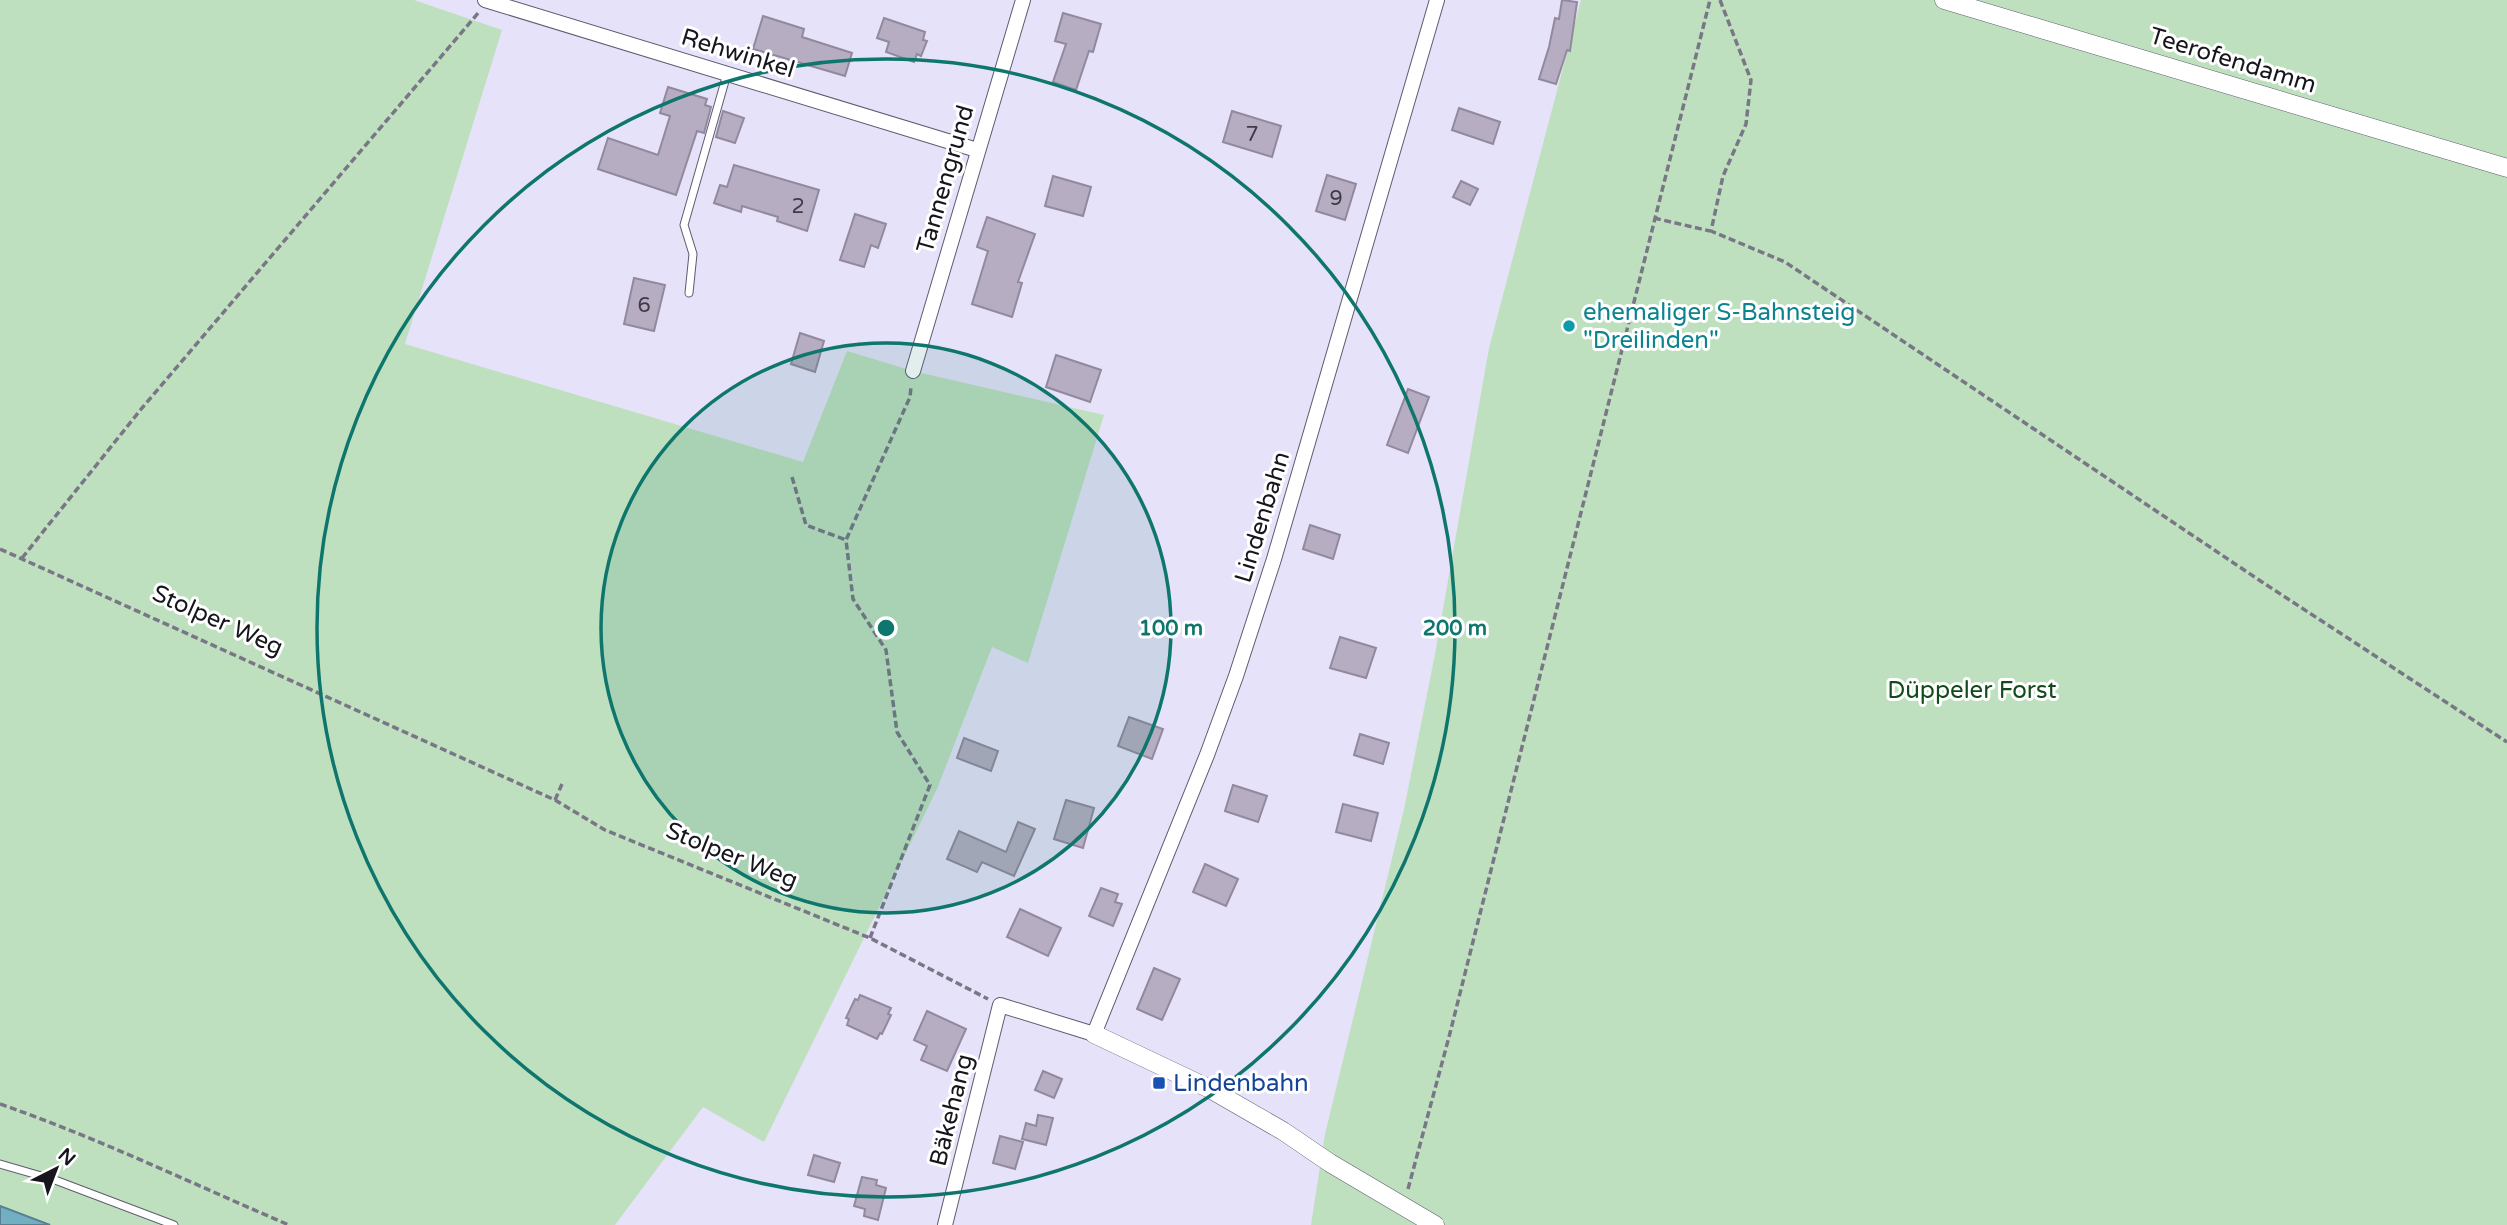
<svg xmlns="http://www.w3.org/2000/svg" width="2507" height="1225" font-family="'Varela Round',sans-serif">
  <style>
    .green { fill: #bfe0bf }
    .water { fill: #73afc2; stroke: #578190; stroke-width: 2 }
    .building { fill: #b6adc2; stroke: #92899d; stroke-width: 2 }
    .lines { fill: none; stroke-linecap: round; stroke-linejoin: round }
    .service-casing { stroke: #5e5b6f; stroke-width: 9 }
    .minor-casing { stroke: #5e5b6f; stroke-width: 16 }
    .tertiary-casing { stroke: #5e5b6f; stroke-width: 19 }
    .path { stroke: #797786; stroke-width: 3.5; stroke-dasharray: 7 3.5; stroke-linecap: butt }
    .service { stroke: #fff; stroke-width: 7 }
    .minor { stroke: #fff; stroke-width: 14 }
    .tertiary { stroke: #fff; stroke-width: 18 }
    .ring { fill: none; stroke: #0f766e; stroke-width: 3.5 }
    .culture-dot { fill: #0f9aa8; stroke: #fff; stroke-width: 2.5 }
    .transit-dot { fill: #1a4fb4; stroke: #fff; stroke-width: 2.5 }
    .labels { text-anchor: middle; stroke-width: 6; stroke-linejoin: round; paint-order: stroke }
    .number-label { font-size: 21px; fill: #3e3b46 }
    .street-label { font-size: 24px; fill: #16151c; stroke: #fff }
    .culture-label { font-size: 24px; fill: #0d838f; stroke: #fff; text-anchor: start }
    .park-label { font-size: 24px; fill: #124a19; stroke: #fff }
    .transit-label { font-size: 24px; fill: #164399; stroke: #fff; text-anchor: start }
    .centre { fill: #0f766e; stroke: #fff; stroke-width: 3.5 }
    .ring-label { font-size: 21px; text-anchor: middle; font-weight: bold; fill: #0f766e; stroke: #fff; stroke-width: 6; stroke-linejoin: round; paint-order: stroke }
  </style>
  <rect width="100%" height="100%" fill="#e6e2fa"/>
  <g class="green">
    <path d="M0,0H414L502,30L405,344L803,462L847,351L913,371L1104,415L1028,663L992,647L937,789L764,1142L703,1107L615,1225H50L0,1206Z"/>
    <path d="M1581,0H2507V1225H1311L1325,1134L1404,809L1435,654L1489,348Z"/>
  </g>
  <path class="water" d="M0,1206L50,1225H0Z"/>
  <g class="building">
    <path d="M1562,0L1577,2L1570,51L1567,50L1556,84L1539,79L1549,47L1555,18L1559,19Z"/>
    <path d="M1063,13L1101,24L1093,52L1089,51L1076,90L1053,82L1066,44L1055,41Z"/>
    <path d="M763,16L804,29L802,37L852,53L845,76L753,49Z"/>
    <path d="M884,18L925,32L923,40L927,41L921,56L917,54L914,62L886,52L889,42L877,38Z"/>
    <path d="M668,87L707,99L705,105L711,107L704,133L697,131L676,195L598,169L608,138L658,155L670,116L660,113Z"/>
    <path d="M1459,108L1500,122L1493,144L1452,130Z"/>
    <path d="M723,111L744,118L735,143L716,137Z"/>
    <path d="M1232,111L1281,126L1272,157L1223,142Z"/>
    <path d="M734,165L819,190L807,231L777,221L778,217L742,206L741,212L714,203L720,185L727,187Z"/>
    <path d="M1327,175L1356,184L1345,220L1316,211Z"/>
    <path d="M1053,176L1091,187L1083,216L1045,206Z"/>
    <path d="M1461,181L1478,189L1470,205L1453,197Z"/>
    <path d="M855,214L886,224L878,248L871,245L864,267L840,260Z"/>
    <path d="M987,217L1035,234L1018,282L1022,283L1012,317L972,304L988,251L977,247Z"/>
    <path d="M634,278L665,285L654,331L624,324Z"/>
    <path d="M800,333L824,341L815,372L791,364Z"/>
    <path d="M1056,355L1101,370L1090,402L1046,387Z"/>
    <path d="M1408,389L1429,397L1408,453L1387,445Z"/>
    <path d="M1310,525L1340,535L1333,559L1303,549Z"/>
    <path d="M1340,637L1376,648L1366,678L1330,668Z"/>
    <path d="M1129,717L1163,729L1152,759L1118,746Z"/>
    <path d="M1360,734L1389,743L1383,764L1354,755Z"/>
    <path d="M964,738L998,751L991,771L957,758Z"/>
    <path d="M1233,785L1267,796L1258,822L1225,811Z"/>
    <path d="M1066,800L1094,808L1083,848L1054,839Z"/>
    <path d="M1343,804L1378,813L1371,841L1336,832Z"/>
    <path d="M1018,822L1035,829L1014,876L982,862L977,872L947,859L959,831L1006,852Z"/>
    <path d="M1205,864L1238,879L1226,906L1193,892Z"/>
    <path d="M1101,888L1118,894L1115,902L1122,904L1113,926L1089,916Z"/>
    <path d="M1020,909L1061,928L1048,956L1007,937Z"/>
    <path d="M1154,968L1180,979L1162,1020L1137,1009Z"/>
    <path d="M860,995L891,1008L888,1014L891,1015L882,1034L880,1033L877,1039L847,1025L849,1019L846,1018L855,999L858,1000Z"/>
    <path d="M927,1011L966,1029L947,1071L921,1060L927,1046L914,1040Z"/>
    <path d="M1043,1071L1062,1079L1054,1098L1035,1090Z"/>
    <path d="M1038,1115L1053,1118L1046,1145L1022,1139L1026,1123L1036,1126Z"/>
    <path d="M1000,1136L1023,1142L1015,1169L993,1163Z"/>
    <path d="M814,1155L840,1163L834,1182L808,1175Z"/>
    <path d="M862,1177L877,1180L876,1185L886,1188L878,1220L864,1216L865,1209L854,1206Z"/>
  </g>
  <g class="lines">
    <defs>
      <g id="service">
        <path d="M689,293L693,254L684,225L727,74"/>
        <path d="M0,1164L55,1180L174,1225"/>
      </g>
      <g id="minor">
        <path d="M485,0L977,150"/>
        <path d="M913,371L1023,0"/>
        <path d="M945,1225L1000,1005L1094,1034L1207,755L1236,676L1274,559L1437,0"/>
      </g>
      <g id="tertiary">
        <path d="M1944,0L2507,168"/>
        <path d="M1094,1034L1210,1089L1283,1131L1330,1163L1435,1225"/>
      </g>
    </defs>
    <use href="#service" class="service-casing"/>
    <use href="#minor" class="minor-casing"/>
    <use href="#tertiary" class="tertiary-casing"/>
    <g class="path">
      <path d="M1720,0L1751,80L1746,124L1723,176L1711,231L1785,262L2262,582L2507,742"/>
      <path d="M1654,218L1710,231"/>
      <path d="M792,477L806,525L846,540"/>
      <path d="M0,549L555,800L605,830L870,938L988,999"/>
      <path d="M22,558L142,408L479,12"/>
      <path d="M555,800L562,784"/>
      <path d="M870,938L930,785L897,732L886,650L853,599L846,540L910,397L911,387"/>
      <path d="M0,1104C98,1138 193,1184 289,1225"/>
      <path d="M1408,1189L1449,1037L1710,0"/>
    </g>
    <use href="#service" class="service"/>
    <use href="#minor" class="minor"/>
    <use href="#tertiary" class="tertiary"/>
  </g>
  <circle cx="886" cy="628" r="285" fill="#0f766e" fill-opacity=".12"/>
  <g class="ring">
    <circle cx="886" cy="628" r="285"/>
    <circle cx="886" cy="628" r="569"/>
  </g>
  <circle class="culture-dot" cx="1569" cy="326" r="7"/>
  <rect class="transit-dot" x="1152" y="1076" width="14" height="14" rx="3.5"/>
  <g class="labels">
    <g class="number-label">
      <text x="1252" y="141">7</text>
      <text x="1336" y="205">9</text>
      <text x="798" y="213">2</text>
      <text x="644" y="312">6</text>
    </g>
    <g class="street-label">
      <text transform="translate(738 53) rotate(17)" y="8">Rehwinkel</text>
      <text transform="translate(2233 60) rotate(17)" y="8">Teerofendamm</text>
      <text transform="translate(945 179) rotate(-74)" y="8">Tannengrund</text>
      <text transform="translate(1262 517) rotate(-73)" y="8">Lindenbahn</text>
      <text transform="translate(218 620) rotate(24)" y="8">Stolper Weg</text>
      <text transform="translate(732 855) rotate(22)" y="8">Stolper Weg</text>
      <text transform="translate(951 1110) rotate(-76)" y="8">Bäkehang</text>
    </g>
    <g class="culture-label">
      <text x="1583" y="320">ehemaliger S-Bahnsteig<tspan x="1583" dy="28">"Dreilinden"</tspan></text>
    </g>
    <g class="park-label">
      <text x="1972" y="698">Düppeler Forst</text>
    </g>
    <g class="transit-label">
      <text x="1173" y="1091">Lindenbahn</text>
    </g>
  </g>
  <circle cx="886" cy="628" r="10" class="centre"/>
  <g class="ring-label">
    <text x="1171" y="635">100 m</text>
    <text x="1455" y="635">200 m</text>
  </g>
  <g transform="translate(56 1169) rotate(42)" stroke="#ffffff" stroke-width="5" paint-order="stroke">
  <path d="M0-5L12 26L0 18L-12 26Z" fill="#16151c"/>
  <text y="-10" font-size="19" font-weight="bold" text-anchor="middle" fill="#16151c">N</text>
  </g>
</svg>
